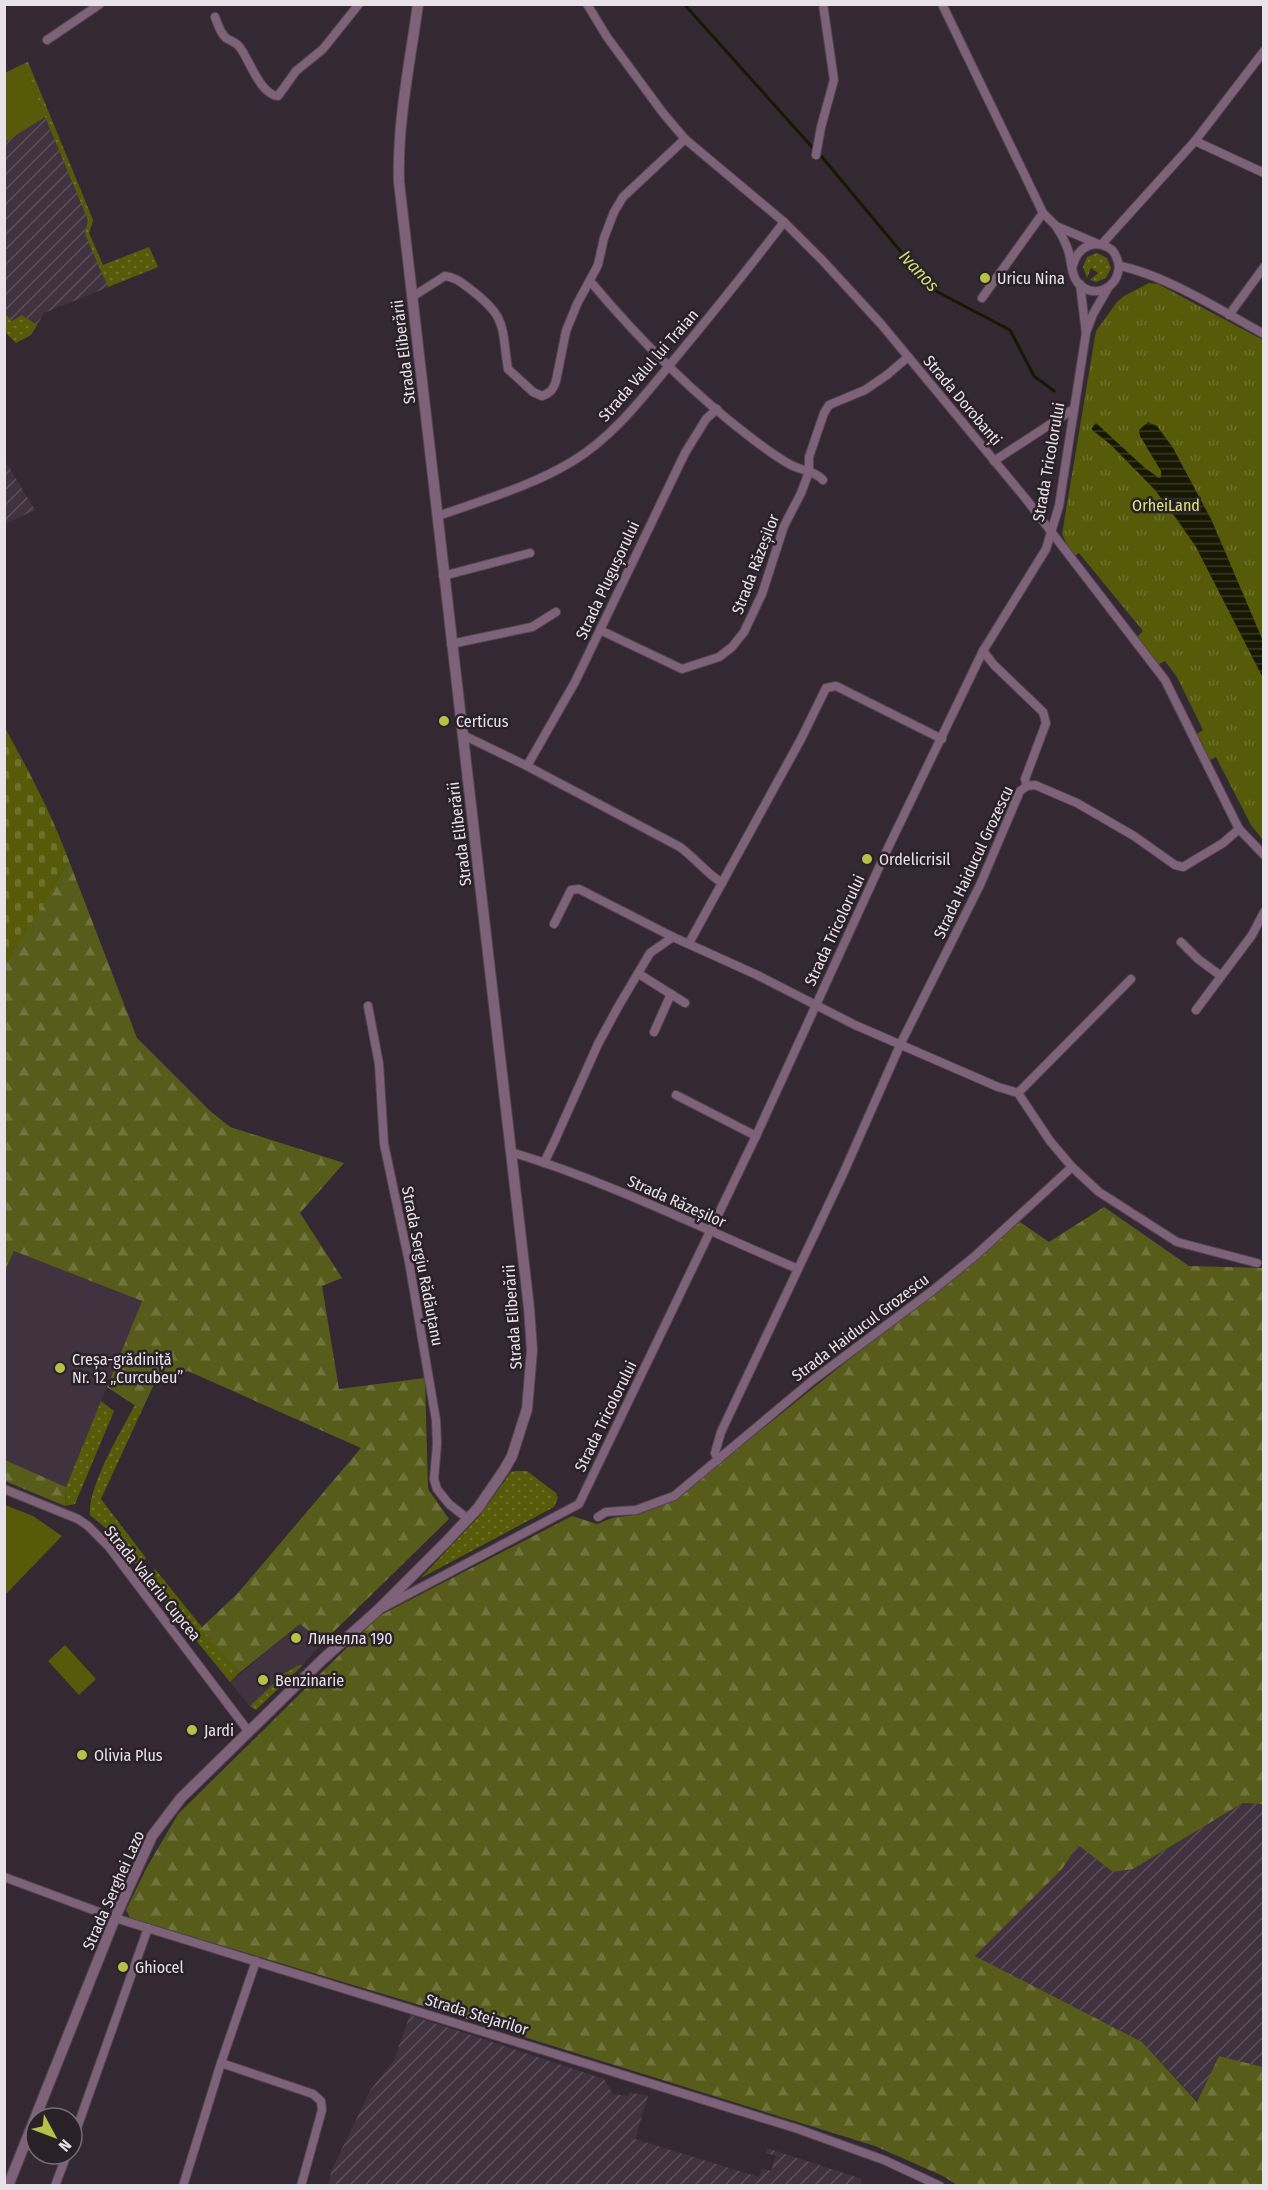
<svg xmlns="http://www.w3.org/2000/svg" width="1268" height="2190" font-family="'Fira Sans Condensed',sans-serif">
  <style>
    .built { fill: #40323e }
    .industrial { fill: url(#industrial-furrows) }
    .grass { fill: url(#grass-dots) }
    .forest { fill: url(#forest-firs) }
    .cemetery { fill: url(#cemetery-stones) }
    .park { fill: url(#park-tufts) }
    .garden { fill: #565a09 }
    .water { fill: url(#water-rules) }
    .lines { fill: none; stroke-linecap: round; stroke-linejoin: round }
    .stream { stroke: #171801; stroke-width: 3 }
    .minor-casing { stroke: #51474f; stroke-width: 10 }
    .tertiary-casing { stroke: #51474f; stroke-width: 12 }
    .minor { stroke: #7e627a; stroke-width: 8 }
    .tertiary { stroke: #7e627a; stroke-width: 10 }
    .poi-dot { fill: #b8c147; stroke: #2a2028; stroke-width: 2 }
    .labels { text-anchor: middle; stroke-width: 5; stroke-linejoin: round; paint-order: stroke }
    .poi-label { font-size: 16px; fill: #e9e2e8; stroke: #2a2028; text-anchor: start }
    .street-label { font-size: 16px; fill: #e9e2e8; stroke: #2a2028 }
    .park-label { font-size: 16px; fill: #dde674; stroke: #2a2028 }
    .water-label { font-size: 18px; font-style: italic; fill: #d3dc6a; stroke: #2a2028 }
  </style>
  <defs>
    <pattern id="industrial-furrows" width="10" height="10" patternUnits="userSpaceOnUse" patternTransform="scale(1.5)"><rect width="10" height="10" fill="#40323e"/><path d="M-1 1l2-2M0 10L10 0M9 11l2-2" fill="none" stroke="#5c4f5a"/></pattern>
    <pattern id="grass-dots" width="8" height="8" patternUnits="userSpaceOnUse" patternTransform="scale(1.5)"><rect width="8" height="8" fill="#565a09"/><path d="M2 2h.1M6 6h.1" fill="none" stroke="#6e712d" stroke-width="1.8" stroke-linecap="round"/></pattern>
    <pattern id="forest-firs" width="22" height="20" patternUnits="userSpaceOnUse" patternTransform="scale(1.5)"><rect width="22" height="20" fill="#585c1b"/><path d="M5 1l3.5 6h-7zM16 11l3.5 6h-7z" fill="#70733c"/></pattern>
    <pattern id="cemetery-stones" width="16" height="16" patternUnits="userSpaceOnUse" patternTransform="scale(1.5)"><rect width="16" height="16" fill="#565a09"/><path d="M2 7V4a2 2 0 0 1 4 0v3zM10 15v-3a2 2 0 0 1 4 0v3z" fill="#6e712d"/></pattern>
    <pattern id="park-tufts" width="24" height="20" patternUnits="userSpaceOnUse" patternTransform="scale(1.5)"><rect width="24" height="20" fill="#565a09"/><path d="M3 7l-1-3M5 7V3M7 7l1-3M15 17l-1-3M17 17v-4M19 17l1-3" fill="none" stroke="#6e712d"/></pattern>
    <pattern id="water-rules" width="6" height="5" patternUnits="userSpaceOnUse" patternTransform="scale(1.5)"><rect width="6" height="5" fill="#171801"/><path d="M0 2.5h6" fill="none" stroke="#393926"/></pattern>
  </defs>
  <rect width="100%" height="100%" fill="#342932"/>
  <g class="built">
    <path d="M14,1251L142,1301L66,1487L5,1460L4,1270Z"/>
    <path d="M300,1624L323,1642L303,1665L256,1710L251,1708L230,1682Z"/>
  </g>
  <g class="industrial">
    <path d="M28,62L93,220L89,233L103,265L149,247L158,267L44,313L31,335L5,319L6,311L4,307L5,73Z"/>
    <path d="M4,459L35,510L5,524H4Z"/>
    <path d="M1244,1803L1263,1804V2067L1219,2056L1198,2102L1142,2042L975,1956L1062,1869L1078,1844L1113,1872L1133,1869Z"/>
    <path d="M410,2015L604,2079L613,2094L628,2096L629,2092L648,2096L635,2139L759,2177L762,2168L771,2171L776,2156L766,2153L767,2148L862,2179L860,2185H328L332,2169L371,2089L393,2062Z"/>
  </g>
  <g class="grass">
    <path d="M28,62L93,220L89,233L103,265L149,247L158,267L108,287L85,234L88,220L23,64Z"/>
    <path d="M1097,253L1107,258L1111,268L1106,278L1096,282L1090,280L1098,273L1091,268L1087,278L1083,267L1087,257Z"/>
    <path d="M5,314L12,321L22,315L37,325L31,335L16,343L5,332Z"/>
    <path d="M101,1401L114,1411L75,1504L65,1506L66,1487Z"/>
    <path d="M135,1405L142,1410L101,1499L146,1558L141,1564L135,1563L114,1535L90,1515C87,1488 121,1431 135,1405Z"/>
    <path d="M515,1471H527L556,1493L558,1498L554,1507L421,1578L480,1515L511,1472Z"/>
    <path d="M155,1569L239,1673L230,1682L146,1579Z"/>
    <path d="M299,1665H303L256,1710L250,1706L285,1673Z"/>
  </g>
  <g class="forest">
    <path d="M69,861L137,1038L209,1110L230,1127L344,1163L300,1213L342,1278L322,1286L339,1389L425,1378L428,1489L449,1519L323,1642L300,1624L239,1673L201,1628L238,1593L361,1448L188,1371L156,1380L142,1410L107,1387L142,1301L14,1251L5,1270L4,966Z"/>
    <path d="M1104,1207L1189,1266L1263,1268V1804L1243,1803L1133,1869L1113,1872L1078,1845L1062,1869L975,1956L1142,2042L1197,2102L1219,2056L1263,2067V2185H957L943,2176L875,2146L463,2018L130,1918L126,1910L147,1867L178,1814L379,1616L572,1516L597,1524L612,1518L640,1514L675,1499L1020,1222L1049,1242Z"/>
    <path d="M5,1460L66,1487L65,1506L5,1481Z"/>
  </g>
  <path class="cemetery" d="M5,728C29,771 52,815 69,861L5,966Z"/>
  <path class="park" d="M1149,283L1158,284L1263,340V840L1251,825L1216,757L1210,760L1197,734L1203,730L1177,677L1165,661L1159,664L1137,637L1143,631L1079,553L1073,557L1062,534L1096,331L1117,302L1124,296Z"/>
  <g class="garden">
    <path d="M23,64L45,117L5,142V73Z"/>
    <path d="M5,1505L33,1516L62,1536L5,1595Z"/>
    <path d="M65,1645L96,1679L79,1695L48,1661Z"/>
  </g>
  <path class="water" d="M1148,422L1157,426L1173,448L1212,521L1263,641V678L1196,547L1178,521L1155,490L1111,445L1091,429L1096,423L1145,468L1159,478L1161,477V471L1140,436L1139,430Z"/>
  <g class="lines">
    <g class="stream">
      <path d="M684,4L812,147"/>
      <path d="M822,157L932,289L1010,330L1034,376L1054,391"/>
    </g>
    <defs>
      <g id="minor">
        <path d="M587,4L607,37L663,113L685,139L784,222L823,261L881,324L1026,499L1165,680L1239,829L1264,855"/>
        <path d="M942,4L1043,213L1056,226L1098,244"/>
        <path d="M215,17C218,24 220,33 226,38C232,42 237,42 241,49C250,62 261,95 278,96L296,71L323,49L359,4"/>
        <path d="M47,40L100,4"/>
        <path d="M1195,141L1264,173"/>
        <path d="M816,155L821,127L834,80L823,4"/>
        <path d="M1056,226C1060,232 1064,239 1067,247C1072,258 1070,274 1078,283C1099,306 1133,276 1112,250C1096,238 1078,246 1073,265"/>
        <path d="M1102,244L1195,141L1264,51"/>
        <path d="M1120,266C1165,275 1222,311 1264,334"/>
        <path d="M590,281C637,337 691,392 750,437C763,447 776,457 791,465C803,471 815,471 823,480"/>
        <path d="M412,297L445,276C455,277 462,283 470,289C508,318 501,326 508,369L533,392L542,396C550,393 553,390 556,381L566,331L577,304L598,265L604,238L614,212L623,197L685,139"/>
        <path d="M982,298L1043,213"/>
        <path d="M1229,315L1264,267"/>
        <path d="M1087,330L1093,314L1108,288"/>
        <path d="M994,461L1072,410"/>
        <path d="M438,516C483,500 532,486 573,461C614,436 643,397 673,361C711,315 748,269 784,222"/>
        <path d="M443,576L530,553"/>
        <path d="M600,630L682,669L719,657L732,647L744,632L762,594L784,526L801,493L809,472V457L824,413L829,405L865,390L887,375L908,357"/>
        <path d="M451,644L532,627L556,612"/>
        <path d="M983,651L994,665L1043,712L1046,723L1025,779L1027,786"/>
        <path d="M463,735L527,766L680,847C695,858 706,873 722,883"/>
        <path d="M527,766L575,682L685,453L706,419L717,409"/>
        <path d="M554,924L571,890L579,889L673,937L757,975L855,1025L998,1087L1018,1093L1050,1141L1072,1167L1099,1192L1177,1242L1257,1263"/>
        <path d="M1181,942L1198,959L1221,976"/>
        <path d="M689,943L801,739L826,688L836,686L942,739"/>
        <path d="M639,974L685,1003"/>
        <path d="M368,1006L379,1064L384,1144L409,1262L436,1420L437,1444L434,1479L437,1489L449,1504L468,1519"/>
        <path d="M1196,1010L1252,935L1264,912"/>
        <path d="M654,1032L671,994"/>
        <path d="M1018,1093L1131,979"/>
        <path d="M676,1095L756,1136"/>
        <path d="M511,1152C610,1182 703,1229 798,1269"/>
        <path d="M544,1163L555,1140L598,1044L618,1007L650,953L673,937"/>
        <path d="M718,1460L715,1453L721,1432L843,1174L901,1043L980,885L1020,791L1027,786L1035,785L1077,803L1134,836L1175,865L1183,867L1223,843L1239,829"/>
        <path d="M4,1489L78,1519L88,1526L109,1547L249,1732"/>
        <path d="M598,1517L606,1512L636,1510L674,1496L813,1380L932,1291L975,1256L1072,1167"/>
        <path d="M384,1607L579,1504L756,1136L887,850L983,651L1046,549L1059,506L1086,333L1080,284"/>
        <path d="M4,1877L115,1918L798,2129L884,2160L940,2186"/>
        <path d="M221,2063L313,2094L321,2101L322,2110L301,2186"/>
        <path d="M72,2142L148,1928"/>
        <path d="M55,2186L67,2154"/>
        <path d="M183,2186L221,2063L256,1961"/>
      </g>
      <path id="tertiary" d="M8,2186L115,1918L152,1836L181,1798L322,1660L378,1610L446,1542L478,1508L504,1470L512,1456L527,1409L532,1350L529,1308L399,182C397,123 410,63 418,4"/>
    </defs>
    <use href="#minor" class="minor-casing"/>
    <use href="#tertiary" class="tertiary-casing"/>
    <use href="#minor" class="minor"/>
    <use href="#tertiary" class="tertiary"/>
  </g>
  <g class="poi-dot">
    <circle cx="985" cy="278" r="6"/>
    <circle cx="444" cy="721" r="6"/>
    <circle cx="867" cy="859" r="6"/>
    <circle cx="60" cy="1368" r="6"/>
    <circle cx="296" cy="1638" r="6"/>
    <circle cx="263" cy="1680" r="6"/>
    <circle cx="192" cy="1730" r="6"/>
    <circle cx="82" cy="1755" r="6"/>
    <circle cx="123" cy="1967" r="6"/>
  </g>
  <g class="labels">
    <g class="poi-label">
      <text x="997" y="284">Uricu Nina</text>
      <text x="456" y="727">Certicus</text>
      <text x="879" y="865">Ordelicrisil</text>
      <text x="72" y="1365">Creșa-grădiniță<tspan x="72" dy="18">Nr. 12 „Curcubeu”</tspan></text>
      <text x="308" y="1644">Линелла 190</text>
      <text x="275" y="1686">Benzinarie</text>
      <text x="204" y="1736">Jardi</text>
      <text x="94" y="1761">Olivia Plus</text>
      <text x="135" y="1973">Ghiocel</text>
    </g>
    <g class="street-label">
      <text transform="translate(403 352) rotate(-97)" y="6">Strada Eliberării</text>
      <text transform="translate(648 365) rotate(-49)" y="6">Strada Valul lui Traian</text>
      <text transform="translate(963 400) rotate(50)" y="6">Strada Dorobanți</text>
      <text transform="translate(1048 462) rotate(-80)" y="6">Strada Tricolorului</text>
      <text transform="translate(755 564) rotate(-69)" y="6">Strada Răzeșilor</text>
      <text transform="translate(607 580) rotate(-65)" y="6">Strada Plugușorului</text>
      <text transform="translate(459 834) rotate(-97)" y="6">Strada Eliberării</text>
      <text transform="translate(973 862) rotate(-65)" y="6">Strada Haiducul Grozescu</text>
      <text transform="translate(834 930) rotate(-65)" y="6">Strada Tricolorului</text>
      <text transform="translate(677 1201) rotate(24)" y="6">Strada Răzeșilor</text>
      <text transform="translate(423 1266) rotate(79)" y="6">Strada Sergiu Rădăuțanu</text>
      <text transform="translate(512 1317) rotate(-94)" y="6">Strada Eliberării</text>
      <text transform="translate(860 1327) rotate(-37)" y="6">Strada Haiducul Grozescu</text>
      <text transform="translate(605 1416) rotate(-64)" y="6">Strada Tricolorului</text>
      <text transform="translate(153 1583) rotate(51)" y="6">Strada Valeriu Cupcea</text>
      <text transform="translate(113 1890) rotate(-66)" y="6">Strada Serghei Lazo</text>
      <text transform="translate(477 2014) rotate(17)" y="6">Strada Stejarilor</text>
    </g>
    <g class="park-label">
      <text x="1166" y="511">OrheiLand</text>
    </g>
    <g class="water-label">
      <text transform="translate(919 271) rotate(47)" y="6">Ivanos</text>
    </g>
  </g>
  <rect width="1268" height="2190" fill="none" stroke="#e9e2e8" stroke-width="12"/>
  <g transform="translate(54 2136) rotate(131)"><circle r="28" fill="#2a2028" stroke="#766e75" stroke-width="1.5"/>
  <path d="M0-4.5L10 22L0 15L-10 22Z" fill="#b8c147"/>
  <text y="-9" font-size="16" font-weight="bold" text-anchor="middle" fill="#e9e2e8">N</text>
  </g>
</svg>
